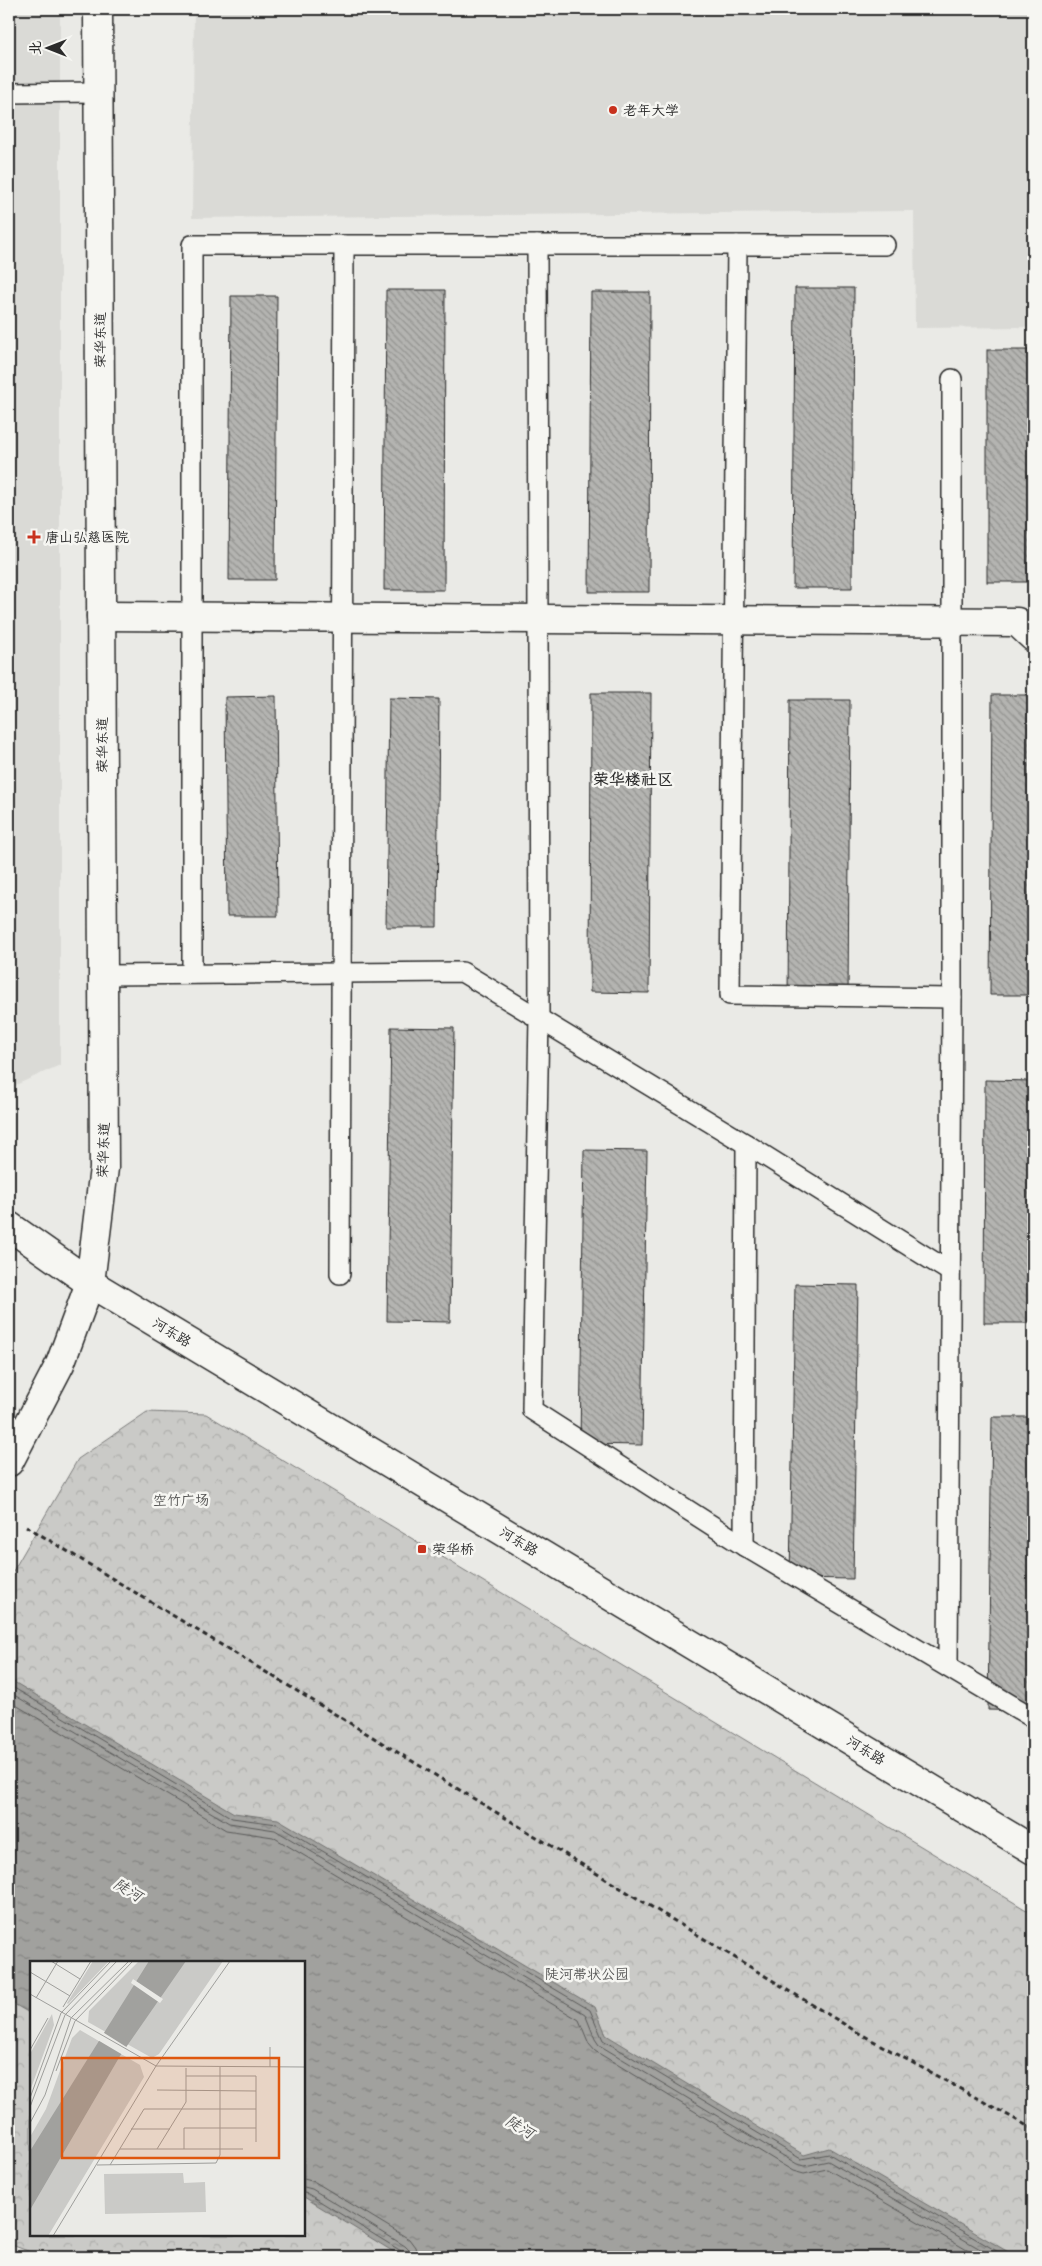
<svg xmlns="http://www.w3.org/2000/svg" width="1042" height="2266" font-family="Delius,'LXGW WenKai TC',sans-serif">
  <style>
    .built { fill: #dadad6 }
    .forest { fill: url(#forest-crowns); stroke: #7a7a79; fill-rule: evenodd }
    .water { fill: url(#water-ripples); stroke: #727270 }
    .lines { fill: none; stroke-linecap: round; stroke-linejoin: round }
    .shore { stroke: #5a5a59; stroke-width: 1 }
    .building { fill: url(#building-back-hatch); stroke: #2b2b2b }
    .lane-casing { stroke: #2b2b2b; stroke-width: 22 }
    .street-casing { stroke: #2b2b2b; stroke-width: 31 }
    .secondary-casing { stroke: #2b2b2b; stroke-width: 31 }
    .path { stroke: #2b2b2b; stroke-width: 3; stroke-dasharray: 5 4; stroke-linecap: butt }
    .lane { stroke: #f6f6f2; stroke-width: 19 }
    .street { stroke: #f6f6f2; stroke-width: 28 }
    .secondary { stroke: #f6f6f2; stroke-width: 28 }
    .poi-dot { fill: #c8321e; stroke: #f6f6f2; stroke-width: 2 }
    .labels { text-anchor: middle; stroke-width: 5; stroke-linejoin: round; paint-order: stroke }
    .poi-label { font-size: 14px; fill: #2b2b2b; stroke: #f6f6f2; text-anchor: start }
    .street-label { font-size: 14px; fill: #2b2b2b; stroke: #f6f6f2 }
    .park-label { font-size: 14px; fill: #535352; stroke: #f6f6f2 }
    .water-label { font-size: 15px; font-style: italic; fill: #545453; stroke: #f6f6f2 }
    .quarter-label { font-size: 16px; font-weight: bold; fill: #2b2b2b; stroke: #f6f6f2 }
    .inset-road { fill: none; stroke: #9e9e9b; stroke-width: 1 }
    .view { fill: #df570e; fill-opacity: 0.15; stroke: #df570e; stroke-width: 2.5 }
    .inset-edge { fill: none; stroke: #2b2b2b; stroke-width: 2.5 }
  </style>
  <defs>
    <pattern id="forest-crowns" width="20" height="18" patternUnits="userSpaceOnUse" patternTransform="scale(1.25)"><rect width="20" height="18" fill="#cacac7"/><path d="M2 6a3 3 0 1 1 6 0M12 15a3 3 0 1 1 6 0" fill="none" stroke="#aeaeab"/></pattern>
    <pattern id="water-ripples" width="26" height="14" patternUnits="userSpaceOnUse" patternTransform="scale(1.25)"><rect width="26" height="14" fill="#a1a19e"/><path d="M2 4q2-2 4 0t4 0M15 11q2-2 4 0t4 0" fill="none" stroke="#838381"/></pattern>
    <pattern id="building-back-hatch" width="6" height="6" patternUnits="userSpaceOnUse" patternTransform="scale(1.25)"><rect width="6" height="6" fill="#b4b4b1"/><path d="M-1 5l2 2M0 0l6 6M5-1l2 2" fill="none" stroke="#939390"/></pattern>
  </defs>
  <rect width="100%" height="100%" fill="#eaeae6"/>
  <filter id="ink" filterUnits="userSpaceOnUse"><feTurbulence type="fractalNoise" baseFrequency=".02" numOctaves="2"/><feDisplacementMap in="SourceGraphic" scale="10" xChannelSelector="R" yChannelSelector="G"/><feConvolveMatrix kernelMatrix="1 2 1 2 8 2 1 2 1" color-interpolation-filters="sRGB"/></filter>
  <g filter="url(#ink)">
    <g class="built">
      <path d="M9,9H60V1065L9,1088Z"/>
      <path d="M194,9H1033V327L915,328L914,211L192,218Z"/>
    </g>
    <path class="forest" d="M147,1412L206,1414L1033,1914V2257H44L9,2244V1578L78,1459ZM31,1962H304V2235H31Z"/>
    <path class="water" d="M9,1679L234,1813L278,1819L595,2007L606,2035L804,2155L829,2148L1017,2257H402L304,2197V1962H31V2014L9,2001Z"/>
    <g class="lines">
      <g class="shore">
        <path d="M9,1685L232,1818L277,1824L590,2010L603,2040L801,2159L829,2154L1007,2257"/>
        <path d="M9,1692L229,1823L275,1830L585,2014L595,2039L599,2045L797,2164L805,2166L828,2161L994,2257"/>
        <path d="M9,1701L226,1830L273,1837L579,2020L589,2044L595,2051L793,2171L804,2174L827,2169L979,2257"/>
        <path d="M304,2179L315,2182L409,2239L415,2247L418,2257"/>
        <path d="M304,2187L312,2189L405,2246L409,2250L410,2257"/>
        <path d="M304,2193L308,2194L401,2251L404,2257"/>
      </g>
    </g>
    <g class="building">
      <path d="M795,288H854L852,588H793Z"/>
      <path d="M386,290H445L444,590H384Z"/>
      <path d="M591,292H650L649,592H589Z"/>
      <path d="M231,296H277L275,580H229Z"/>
      <rect x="987" y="350" width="46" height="232"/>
      <path d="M591,693H651L649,993L590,992Z"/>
      <path d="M992,695H1033V995H990Z"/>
      <path d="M276,696L278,916H227L225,697Z"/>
      <path d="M389,698L439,699L437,927H386Z"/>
      <path d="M790,700H850L848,1000H788Z"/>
      <path d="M391,1027L454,1028L450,1322L387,1321Z"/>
      <path d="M985,1080L1033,1081V1323H984Z"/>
      <path d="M584,1150L647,1151L642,1445L580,1444Z"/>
      <path d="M795,1284L858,1285L853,1579L790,1578Z"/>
      <path d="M992,1417H1033V1711L988,1710Z"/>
    </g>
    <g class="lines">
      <defs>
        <g id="lane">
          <path d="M9,93L98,92"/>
          <path d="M537,245L539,1017L532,1410L744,1546L1033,1718"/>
          <path d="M737,245L730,995L952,998"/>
          <path d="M192,974V245H885"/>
          <path d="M104,975L462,972L746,1144L949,1271"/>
          <path d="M340,1274L344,245"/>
          <path d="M744,1546L746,1144"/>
          <path d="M948,1667L952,998V379"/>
        </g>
        <path id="street" d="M101,616L1017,622L1033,637"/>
        <g id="secondary">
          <path d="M9,1226L90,1283L1033,1850"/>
          <path d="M9,1462L60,1364L90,1283L104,1168L98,9"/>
        </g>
      </defs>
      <use href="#lane" class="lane-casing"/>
      <use href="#street" class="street-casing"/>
      <use href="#secondary" class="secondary-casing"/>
      <path class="path" d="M26,1526L857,2032L1033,2129"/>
      <use href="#lane" class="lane"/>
      <use href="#street" class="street"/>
      <use href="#secondary" class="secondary"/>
    </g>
  </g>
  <g class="poi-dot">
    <circle cx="613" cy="110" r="5"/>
    <path d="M31.5 529.5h5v5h5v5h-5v5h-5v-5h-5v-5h5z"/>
    <rect x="417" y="1544" width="10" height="10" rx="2.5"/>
  </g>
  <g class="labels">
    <g class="poi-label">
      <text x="623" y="115">老年大学</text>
      <text x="45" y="542">唐山弘慈医院</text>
      <text x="432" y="1554">荣华桥</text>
    </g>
    <g class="street-label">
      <text transform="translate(100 340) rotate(-90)" y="5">荣华东道</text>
      <text transform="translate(102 745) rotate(-90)" y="5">荣华东道</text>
      <text transform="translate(103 1150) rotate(-88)" y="5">荣华东道</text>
      <text transform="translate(172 1332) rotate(31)" y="5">河东路</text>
      <text transform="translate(519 1541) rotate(31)" y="5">河东路</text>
      <text transform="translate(866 1750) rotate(31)" y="5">河东路</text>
    </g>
    <g class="park-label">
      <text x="181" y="1505">空竹广场</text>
      <text x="587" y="1979">陡河带状公园</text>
    </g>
    <g class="water-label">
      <text transform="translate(128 1890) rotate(31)" y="5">陡河</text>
      <text transform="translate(520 2127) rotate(31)" y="5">陡河</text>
    </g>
    <g class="quarter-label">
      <text x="633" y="785">荣华楼社区</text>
    </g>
  </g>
  <g transform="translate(30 1961)">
    <rect width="275" height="275" fill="#eaeae6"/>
    <path d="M63,0H79L38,43L37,42ZM109,0H193L129,93L122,97L58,61L59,50ZM22,53L24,64L0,130V93ZM50,69L110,104L114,116L18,275H0V176L16,148L42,77ZM153,212L154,222L175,221L176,251L75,253L74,213Z" fill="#cacac7"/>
    <path d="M119,0H156L90,95L0,249V190Z" fill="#a1a19e"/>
    <path d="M103,18L133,38L130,42L101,22ZM71,70L98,87L93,94L66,78Z" fill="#eaeae6"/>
    <path class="inset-road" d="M21,0L50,18M0,11L40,35M0,33L126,105L275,106M6,37L28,0M33,46L61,0M240,86V106M0,89L18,57M26,110L45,60L103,0M156,115H226V181M127,129L226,130M0,137L31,52L81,0M0,146L35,54L87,0M0,162L15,134L41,57L99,0M101,168H140M90,188H213M127,188L156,141V107M154,188V167H226M67,204L186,202L190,194V106M80,204L114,148H226M23,275L126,105L200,0"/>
    <path class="view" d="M32,97H249V197H32Z"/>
    <rect width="275" height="275" class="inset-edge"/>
  </g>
  <rect width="1042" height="2266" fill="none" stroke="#f6f6f2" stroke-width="30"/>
  <rect x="15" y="15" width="1012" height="2236" fill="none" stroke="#2b2b2b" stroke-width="2" filter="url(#ink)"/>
  <g transform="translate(48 48) rotate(270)" stroke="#f6f6f2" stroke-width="4" paint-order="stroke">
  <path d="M0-4L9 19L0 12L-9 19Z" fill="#2b2b2b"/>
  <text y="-8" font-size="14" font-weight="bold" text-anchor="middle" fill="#2b2b2b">北</text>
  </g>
</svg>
